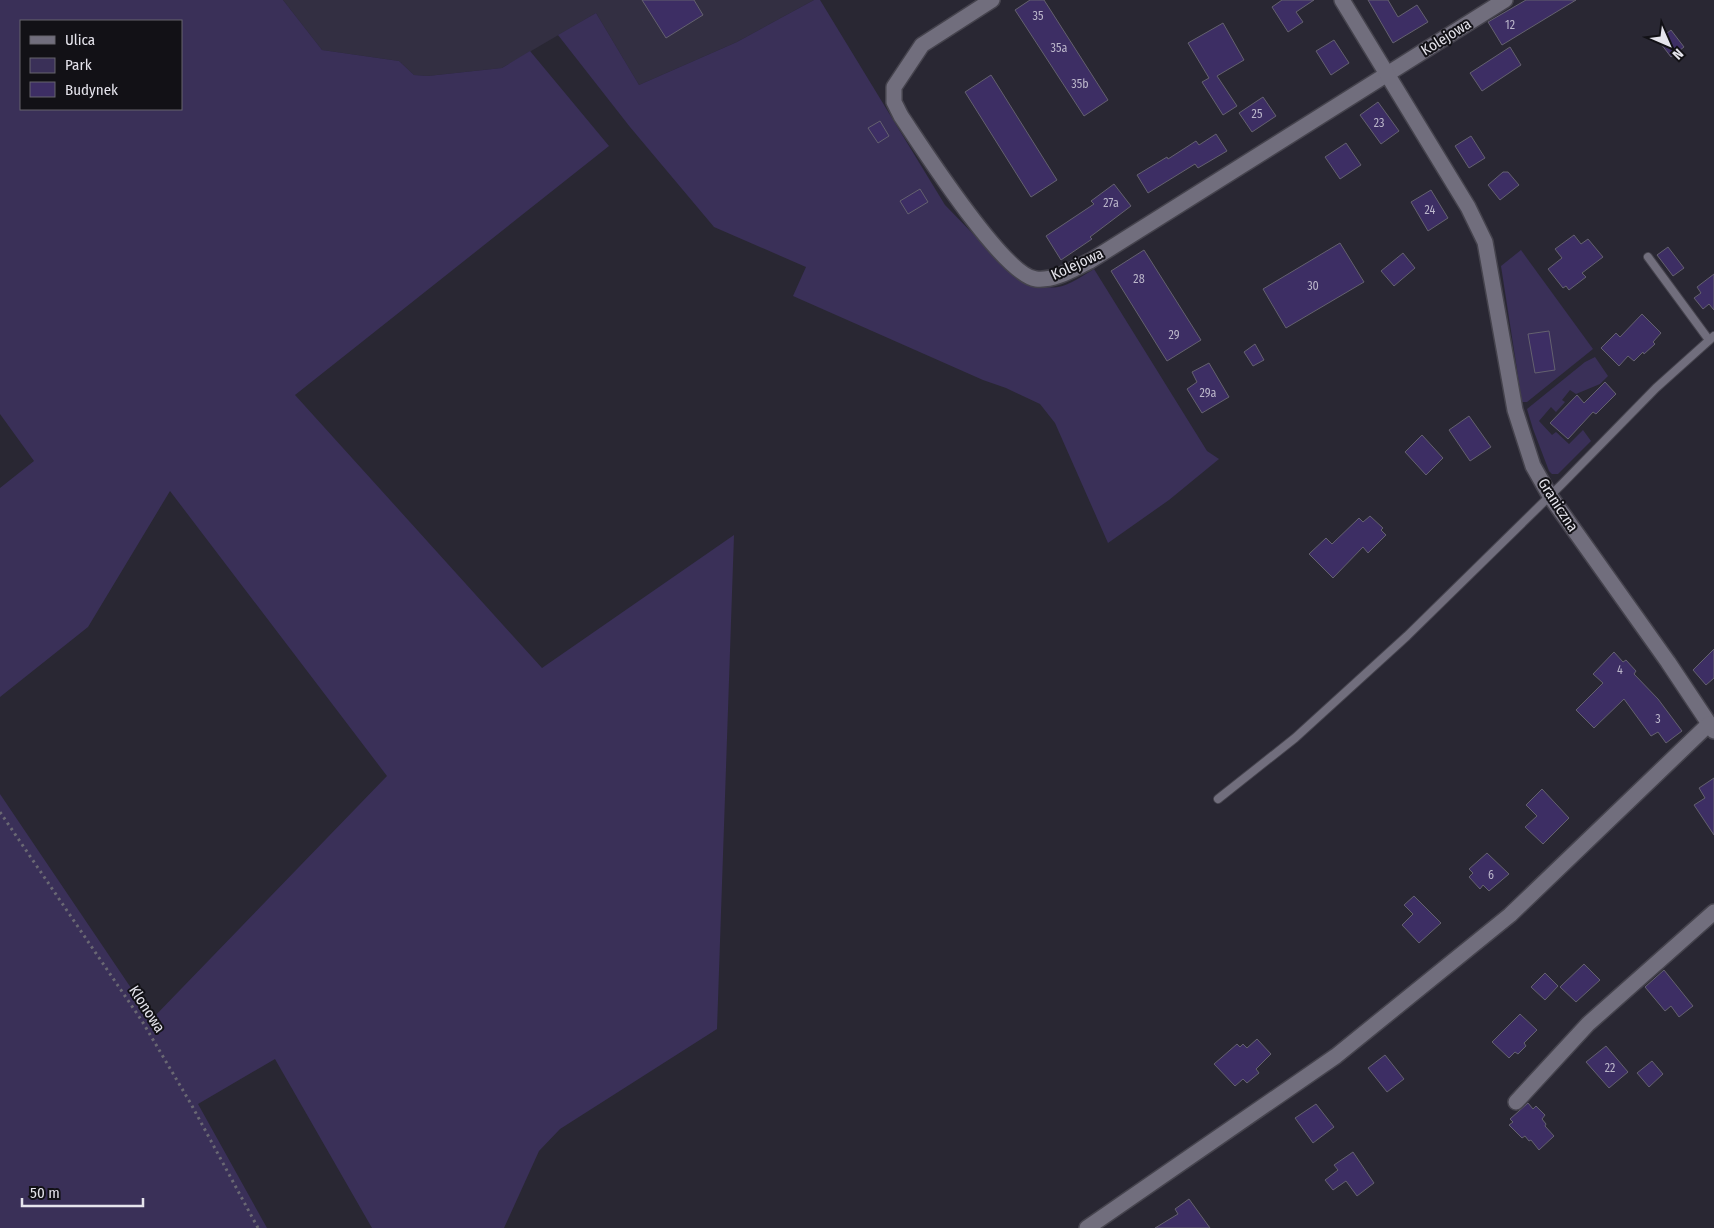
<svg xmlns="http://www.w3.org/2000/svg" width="1714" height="1228" font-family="'Fira Sans Condensed',sans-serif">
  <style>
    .built { fill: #332f42 }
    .green { fill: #3a3058; fill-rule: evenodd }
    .building { fill: #3d2e64; stroke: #64616f }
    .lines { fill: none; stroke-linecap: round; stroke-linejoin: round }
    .service-casing { stroke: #45434d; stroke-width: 10 }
    .minor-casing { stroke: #45434d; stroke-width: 18 }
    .path { stroke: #6a6873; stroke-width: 3; stroke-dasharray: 2.5 4; stroke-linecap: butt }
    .service { stroke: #716e7d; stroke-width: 8 }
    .minor { stroke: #716e7d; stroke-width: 15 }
    .labels { text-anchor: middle; stroke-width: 4; stroke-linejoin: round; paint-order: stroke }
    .number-label { font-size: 12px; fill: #bbb6ca }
    .street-label { font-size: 15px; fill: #e5e4ec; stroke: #121116 }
  </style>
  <rect width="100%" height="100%" fill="#292733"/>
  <path class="built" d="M283,0H814L737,42L639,85L596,13L502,68L428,76L414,75L399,61L322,50Z"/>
  <g class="green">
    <path d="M0,0H283L322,50L399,61L414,75L428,76L502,68L530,51L609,146L295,395L542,668L734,535L717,1029L560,1129L539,1151L504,1228H372L275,1059L198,1104L267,1228H0V794L152,1019L387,776L170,491L88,627L0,697V488L34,461L0,414ZM21,21H181V109H21Z"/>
    <path d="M814,0H820L945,205L1009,271C1022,280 1041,290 1058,287C1070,285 1084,275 1094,269L1207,451L1219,459L1169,500L1108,543L1055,423L1040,404L1006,388L983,380L793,296L806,267L714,227L630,127L558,35L596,13L639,85L737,42Z"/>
    <path d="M1521,250L1593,349L1527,402H1522L1501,266Z"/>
    <path d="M1595,357L1608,376L1600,384L1576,394L1570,390L1562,400L1565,402L1556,412L1551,407L1539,421L1552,435L1556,432L1569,444L1583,430L1591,441L1558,474H1552L1549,471L1533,429L1527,409L1585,362Z"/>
  </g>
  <g class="building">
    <path d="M642,0H694L703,15L666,38Z"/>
    <path d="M1030,0H1044L1108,100L1084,116L1015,10Z"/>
    <path d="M1282,0H1314L1296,12L1303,22L1288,32L1272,7Z"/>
    <path d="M1368,0H1388L1398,17L1417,5L1428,22L1393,43Z"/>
    <path d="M1526,0H1576L1502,45L1488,22Z"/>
    <path d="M1223,23L1244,60L1217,76L1237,106L1223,115L1202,82L1209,78L1188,43Z"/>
    <path d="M1671,30L1684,47L1671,57L1658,40Z"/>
    <path d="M1334,40L1349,63L1331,75L1316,51Z"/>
    <path d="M1510,47L1521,65L1482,91L1470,73Z"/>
    <path d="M991,75L1057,180L1031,197L965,92Z"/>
    <path d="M1263,97L1276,116L1252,132L1239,113Z"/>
    <path d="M1378,102L1399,131L1381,144L1360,115Z"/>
    <path d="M880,121L889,136L878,143L868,128Z"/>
    <path d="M1216,134L1227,151L1198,168L1195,164L1148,193L1137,175L1167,157L1168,159L1196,141L1199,145Z"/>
    <path d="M1471,136L1485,158L1469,168L1455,146Z"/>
    <path d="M1346,143L1361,165L1340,179L1325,157Z"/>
    <path d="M1503,172H1508L1519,185L1500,200L1488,185Z"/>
    <path d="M1114,184L1131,206L1090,237L1092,239L1061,260L1046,236L1094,204L1091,201Z"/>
    <path d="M920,189L928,202L908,214L900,201Z"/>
    <path d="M1431,190L1448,218L1428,231L1411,202Z"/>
    <path d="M1574,235L1581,244L1588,239L1603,257L1582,273L1586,277L1569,290L1566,286L1563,288L1548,269L1562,258L1555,249Z"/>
    <path d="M1340,243L1364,282L1286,328L1263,289Z"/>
    <path d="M1668,247L1684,268L1673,276L1657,255Z"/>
    <path d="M1144,250L1201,340L1167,361L1111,271Z"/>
    <path d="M1403,253L1415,268L1394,286L1381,271Z"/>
    <path d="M1714,274V310L1709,304L1703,309L1694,298L1701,293L1697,287Z"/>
    <path d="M1642,314L1661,333L1653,342L1655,344L1644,354L1643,352L1634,361L1628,356L1619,366L1601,348L1616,333L1620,337Z"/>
    <path d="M1549,331L1555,370L1535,373L1528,334Z"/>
    <path d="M1255,344L1264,360L1253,366L1244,352Z"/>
    <path d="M1209,363L1229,397L1202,413L1187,389L1197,382L1192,372Z"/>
    <path d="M1605,382L1616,394L1596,414L1593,412L1568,439L1550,423L1577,395L1584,403Z"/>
    <path d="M1469,416L1491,447L1470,461L1449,430Z"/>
    <path d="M1422,435L1443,458L1426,475L1405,452Z"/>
    <path d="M1370,516L1383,528L1381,530L1386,535L1368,553L1363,547L1333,578L1309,554L1326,538L1332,544L1359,518L1363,522Z"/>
    <path d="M1714,649V678L1706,685L1693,670Z"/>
    <path d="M1614,652L1623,662L1626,660L1636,671L1634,674L1658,699L1682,731L1666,743L1658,732L1651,736L1624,699L1594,728L1576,710L1603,683L1593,674Z"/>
    <path d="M1714,778V835L1694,805L1705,798L1699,788Z"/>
    <path d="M1542,789L1569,818L1543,844L1525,827L1537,816L1526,805Z"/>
    <path d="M1487,853L1509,874L1489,891L1483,885L1480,889L1469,877L1473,873L1469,869Z"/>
    <path d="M1414,896L1441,923L1419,943L1402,925L1413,914L1404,905Z"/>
    <path d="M1584,964L1600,980L1576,1002L1560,987Z"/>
    <path d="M1664,970L1693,1006L1679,1017L1671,1006L1665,1011L1645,987Z"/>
    <path d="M1545,973L1558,986L1545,1000L1531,987Z"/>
    <path d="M1520,1014L1537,1030L1524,1043L1526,1046L1518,1054L1515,1052L1509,1058L1492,1042Z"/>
    <path d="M1257,1039L1271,1054L1256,1069L1259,1073L1247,1083L1243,1079L1235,1086L1214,1064L1237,1044L1240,1047L1243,1044L1247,1048Z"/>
    <path d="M1606,1046L1628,1072L1609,1088L1586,1062Z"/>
    <path d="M1385,1055L1404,1079L1387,1092L1368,1068Z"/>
    <path d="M1652,1061L1663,1074L1649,1087L1637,1073Z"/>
    <path d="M1528,1103L1533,1109L1536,1106L1545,1115L1542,1119L1546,1124L1545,1126L1554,1136L1539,1150L1531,1140L1529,1141L1525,1136L1522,1138L1509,1125L1513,1122L1510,1119Z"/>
    <path d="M1316,1104L1334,1127L1313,1143L1295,1118Z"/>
    <path d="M1353,1152L1374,1183L1357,1196L1346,1181L1333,1190L1325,1180L1338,1170L1334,1165Z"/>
    <path d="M1189,1199L1210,1228H1155L1178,1214L1175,1209Z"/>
  </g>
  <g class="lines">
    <defs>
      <g id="service">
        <path d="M1648,257L1709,340"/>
        <path d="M1218,799L1295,738L1407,636L1562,484L1656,388L1714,336"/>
      </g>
      <g id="minor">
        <path d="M992,0L922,45L894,87V102L901,116C922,147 1003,275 1036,279C1055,281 1073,269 1090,261L1505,0"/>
        <path d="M1342,0L1468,207L1485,242L1515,410L1533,466L1550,496L1668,662L1714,731"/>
        <path d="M1516,1102L1588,1024L1714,912"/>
        <path d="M1087,1228L1336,1056L1510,915L1709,724"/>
      </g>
    </defs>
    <use href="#service" class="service-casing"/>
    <use href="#minor" class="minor-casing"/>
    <path class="path" d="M0,812L142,1021L191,1104L258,1228"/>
    <use href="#service" class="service"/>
    <use href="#minor" class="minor"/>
  </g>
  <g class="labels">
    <g class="number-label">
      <text x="1038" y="20">35</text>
      <text x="1510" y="29">12</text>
      <text x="1059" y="52">35a</text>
      <text x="1080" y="88">35b</text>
      <text x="1257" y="118">25</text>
      <text x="1379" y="127">23</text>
      <text x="1111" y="207">27a</text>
      <text x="1430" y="214">24</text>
      <text x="1139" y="283">28</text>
      <text x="1313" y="290">30</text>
      <text x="1174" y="339">29</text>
      <text x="1208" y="397">29a</text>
      <text x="1620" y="674">4</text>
      <text x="1658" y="723">3</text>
      <text x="1491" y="879">6</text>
      <text x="1610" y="1072">22</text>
    </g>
    <g class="street-label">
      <text transform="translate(1446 37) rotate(-32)" y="5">Kolejowa</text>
      <text transform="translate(1077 264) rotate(-25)" y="5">Kolejowa</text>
      <text transform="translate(1558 505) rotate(57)" y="5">Graniczna</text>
      <text transform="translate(147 1009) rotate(57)" y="5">Klonowa</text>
    </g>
  </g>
  <rect x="20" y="20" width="162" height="90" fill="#121116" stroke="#66656c"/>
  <rect x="30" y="36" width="25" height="8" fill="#716e7d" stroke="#66656c"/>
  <text x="65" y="45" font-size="15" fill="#e5e4ec">Ulica</text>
  <rect x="30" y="58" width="25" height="15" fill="#3a3058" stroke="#66656c"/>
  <text x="65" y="70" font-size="15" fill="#e5e4ec">Park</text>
  <rect x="30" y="82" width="25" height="15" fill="#3d2e64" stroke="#66656c"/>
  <text x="65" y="95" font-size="15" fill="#e5e4ec">Budynek</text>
  <g transform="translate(1669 45) rotate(135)" stroke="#121116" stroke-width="4" paint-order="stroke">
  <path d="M0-4L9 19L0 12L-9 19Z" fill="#e5e4ec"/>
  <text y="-8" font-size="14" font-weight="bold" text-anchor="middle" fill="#e5e4ec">N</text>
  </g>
  <path d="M22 1198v8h121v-8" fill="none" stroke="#e5e4ec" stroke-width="2.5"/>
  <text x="30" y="1198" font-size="15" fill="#e5e4ec" stroke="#121116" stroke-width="4" paint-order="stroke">50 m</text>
</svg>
